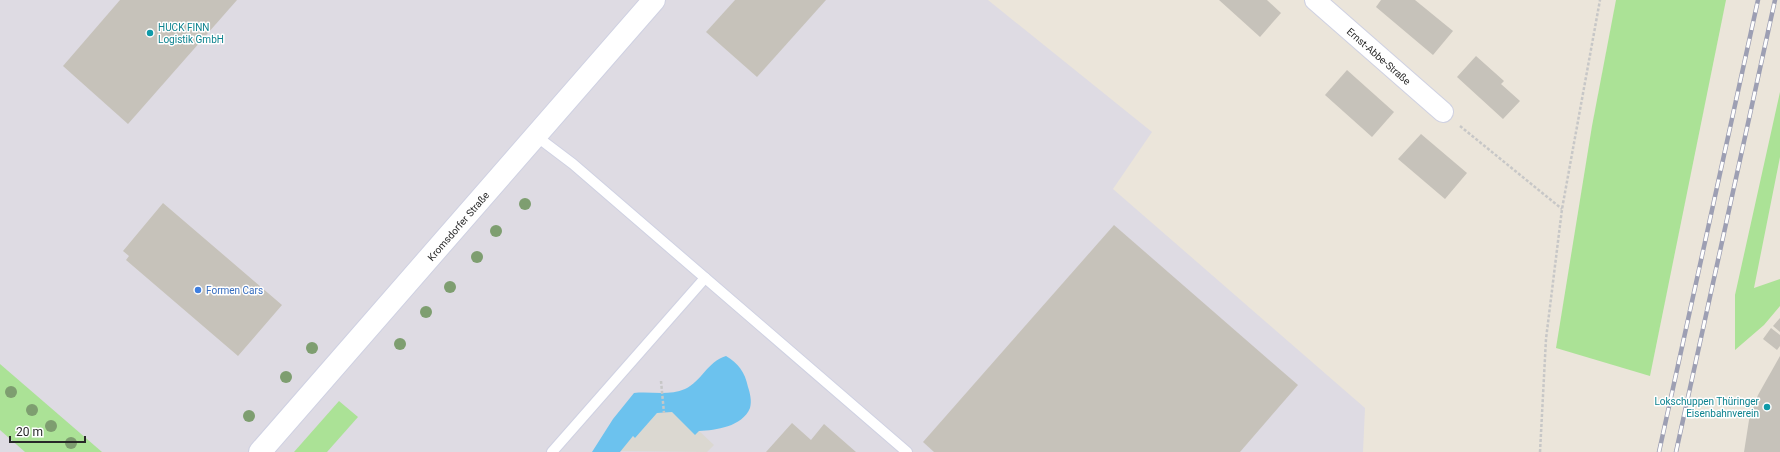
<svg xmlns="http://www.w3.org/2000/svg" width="1780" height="452" font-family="Roboto,sans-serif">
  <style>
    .industrial { fill: #dedbe3 }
    .green { fill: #abe296 }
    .plaza { fill: #dbd8d1 }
    .water { fill: #6cc2ee }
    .building { fill: #c6c2ba }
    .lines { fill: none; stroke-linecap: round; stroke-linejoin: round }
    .lane-casing { stroke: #cfd1e2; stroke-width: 12 }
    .street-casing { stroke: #cfd1e2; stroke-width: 22 }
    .secondary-casing { stroke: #cfd1e2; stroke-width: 24 }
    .path { stroke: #c7c7c7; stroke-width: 2.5; stroke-dasharray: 3 2; stroke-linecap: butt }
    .lane { stroke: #fff; stroke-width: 10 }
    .street { stroke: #fff; stroke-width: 20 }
    .secondary { stroke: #fff; stroke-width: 22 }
    .rail-casing { stroke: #9d9fb3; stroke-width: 4.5 }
    .rail { stroke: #fff; stroke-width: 3; stroke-dasharray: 9; stroke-linecap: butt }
    .tree { fill: #7e9e70 }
    .culture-dot { fill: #0f9aa8; stroke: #fff; stroke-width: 1.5 }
    .shop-dot { fill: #3f7fe0; stroke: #fff; stroke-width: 1.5 }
    .labels { text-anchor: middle; stroke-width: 3; stroke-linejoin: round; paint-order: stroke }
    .culture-label { font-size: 10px; fill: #0d838f; stroke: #fff; text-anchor: start }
    .street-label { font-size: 10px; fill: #282828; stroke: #fff }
    .shop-label { font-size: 10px; fill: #366cbe; stroke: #fff; text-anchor: start }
  </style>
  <rect width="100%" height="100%" fill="#ebe5da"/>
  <path class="industrial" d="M0,0H988L1152,132L1113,189L1365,408L1363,452H0Z"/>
  <g class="green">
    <path d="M1616,0H1726L1650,376L1556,348L1592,126Z"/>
    <path d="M1780,92V157L1754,288L1780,279V306L1764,325L1735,350V295Z"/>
    <path d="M0,364L102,452H25L0,430Z"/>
    <path d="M339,401L358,417L327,452H294Z"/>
  </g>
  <path class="plaza" d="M672,412L695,434L699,431L714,445L707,452L619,451L633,436L635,438L657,413Z"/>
  <path class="water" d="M726,356C738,363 745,372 748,387C750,393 752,401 750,408C742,427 716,430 699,431L695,435L672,412L657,413L635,438L633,436L620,452H592L613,419L634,393C650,391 669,396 685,389C702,381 707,362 726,356Z"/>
  <g class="building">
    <path d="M120,0H237L128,124L63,66Z"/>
    <path d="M735,0H826L757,77L706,32Z"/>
    <path d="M1219,0H1267L1281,13L1260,37Z"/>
    <path d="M1381,0H1415L1453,31L1433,55L1376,7Z"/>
    <path d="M1476,56L1504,81L1501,84L1520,101L1503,119L1457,77Z"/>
    <path d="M1347,70L1394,112L1372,137L1325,95Z"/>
    <path d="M1421,134L1467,173L1445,199L1398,159Z"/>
    <path d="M163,203L282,305L238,356L126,260L129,256L123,251Z"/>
    <path d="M1114,225L1298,385L1240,452H934L923,442Z"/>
    <path d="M1780,318V332L1773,326Z"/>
    <path d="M1771,328L1780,335V346L1777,350L1763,339Z"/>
    <path d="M1780,356V452H1744L1749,420L1758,395Z"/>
    <path d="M792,423L811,440L824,424L856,452H766Z"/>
  </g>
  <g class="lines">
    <defs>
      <g id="lane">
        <path d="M536,136L573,164L907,452"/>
        <path d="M552,452L705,278"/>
      </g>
      <path id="street" d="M1315,0L1443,112"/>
      <path id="secondary" d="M260,452L654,0"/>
    </defs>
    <use href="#lane" class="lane-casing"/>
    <use href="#street" class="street-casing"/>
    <use href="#secondary" class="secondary-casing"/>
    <g class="path">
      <path d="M1460,126L1562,209"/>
      <path d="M661,381L664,413"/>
      <path d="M1540,452L1546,339L1562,209L1600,0"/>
    </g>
    <use href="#lane" class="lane"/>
    <use href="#street" class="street"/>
    <use href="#secondary" class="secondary"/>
    <defs>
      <g id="rail">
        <path d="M1659,452L1758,0"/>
        <path d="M1676,452L1775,0"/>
      </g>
    </defs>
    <use href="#rail" class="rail-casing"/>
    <use href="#rail" class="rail"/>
  </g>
  <g class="tree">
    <circle cx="525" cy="204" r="6"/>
    <circle cx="496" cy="231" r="6"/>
    <circle cx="477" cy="257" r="6"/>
    <circle cx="450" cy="287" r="6"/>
    <circle cx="426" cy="312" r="6"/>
    <circle cx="400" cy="344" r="6"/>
    <circle cx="312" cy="348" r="6"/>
    <circle cx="286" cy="377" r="6"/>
    <circle cx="11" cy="392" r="6"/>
    <circle cx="32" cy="410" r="6"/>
    <circle cx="249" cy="416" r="6"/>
    <circle cx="51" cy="426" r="6"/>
    <circle cx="71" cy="443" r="6"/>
  </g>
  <g class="culture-dot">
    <circle cx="150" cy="33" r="4"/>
    <circle cx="1767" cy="407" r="4"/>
  </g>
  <circle class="shop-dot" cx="198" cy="290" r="4"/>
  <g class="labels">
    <g class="culture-label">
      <text x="158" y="31">HUCK FINN<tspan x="158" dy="12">Logistik GmbH</tspan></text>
      <text x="1759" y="405" text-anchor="end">Lokschuppen Thüringer<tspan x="1759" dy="12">Eisenbahnverein</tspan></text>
    </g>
    <g class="street-label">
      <text transform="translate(1379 56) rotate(41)" y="4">Ernst-Abbe-Straße</text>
      <text transform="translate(458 226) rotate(-49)" y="4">Kromsdorfer Straße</text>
    </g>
    <g class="shop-label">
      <text x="206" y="294">Formen Cars</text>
    </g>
  </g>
  <path d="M10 436v6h75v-6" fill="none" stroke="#282828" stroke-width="2"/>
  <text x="16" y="436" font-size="12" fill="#282828" stroke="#ffffff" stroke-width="3" paint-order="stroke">20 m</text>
</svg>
